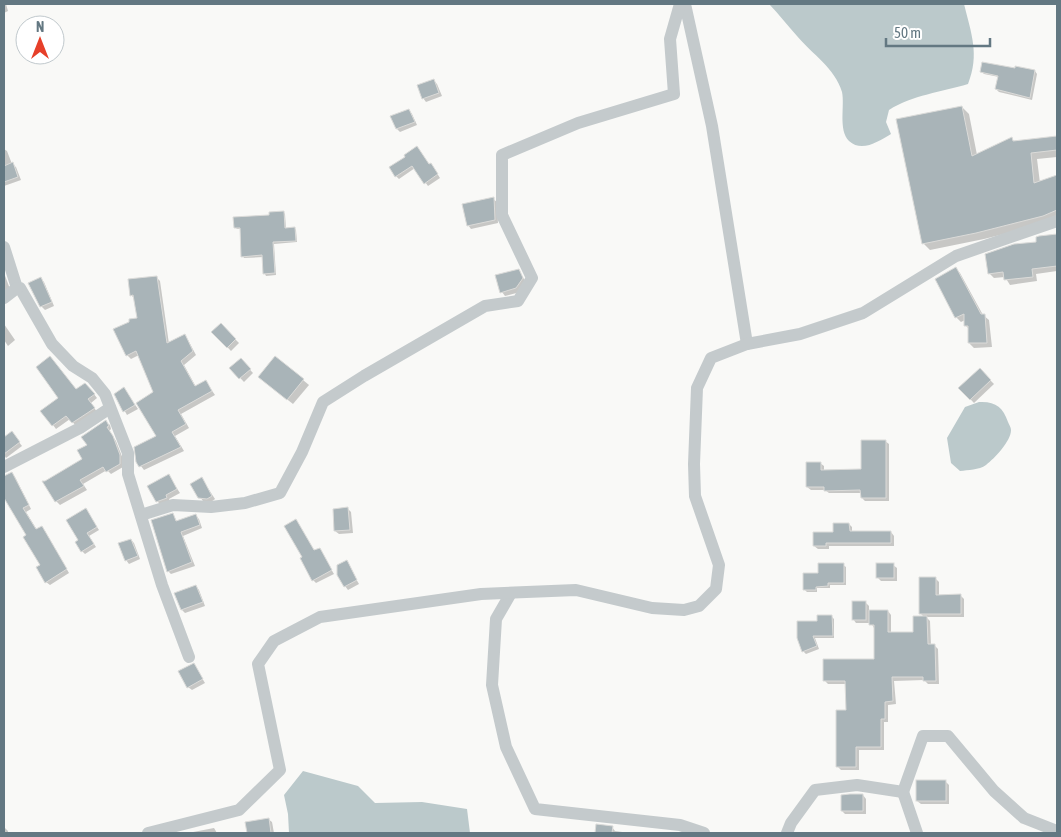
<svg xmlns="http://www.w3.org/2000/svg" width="1061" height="837" font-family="'Asap Condensed',sans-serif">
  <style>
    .water { fill: #bbc9cb }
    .shadow { fill: #0003 }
    .building { fill: #a9b4b8; stroke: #dbdbd9 }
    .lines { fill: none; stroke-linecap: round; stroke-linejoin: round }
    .street { stroke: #c4cacc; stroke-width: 12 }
  </style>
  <rect width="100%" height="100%" fill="#f9f9f7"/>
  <g class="water">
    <path d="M769,4H964C971,33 980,54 968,84C942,92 912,95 889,110L886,122L891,134C879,141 862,153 849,141C838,130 845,106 842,92C835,68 812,54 797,36C787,25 779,14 769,4Z"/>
    <path d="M979,402C995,401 1003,407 1008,422C1009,425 1011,427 1011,430C1011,441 995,458 986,465C979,470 968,470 960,471L951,463L947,438L965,407Z"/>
    <path d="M303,771L358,786L375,803L422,802L467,809L470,833H289L288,814L284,795Z"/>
  </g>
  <g class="shadow">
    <path d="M4,4H6L8,11L4,13Z"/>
    <path d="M1035,71L1037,74L1032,100L999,92L996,89L999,77L984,74L982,72Z"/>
    <path d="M434,81L437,84L442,96L426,102L423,98Z"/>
    <path d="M962,107L969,114L977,155L1011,138L1015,142L1057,138V157L1037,159L1040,183L1057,177V219L1040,225L984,239L930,250L923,243Z"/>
    <path d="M409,110L412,114L417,125L400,132L397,129Z"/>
    <path d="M4,149L7,151L12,164L16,167L21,180L4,186Z"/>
    <path d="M407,157L433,167L440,178L428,186L415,168L399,179L396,176Z"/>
    <path d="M493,199L497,202L498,223L471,229L468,225Z"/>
    <path d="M283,212L285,214L286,229H295L296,230L297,242L274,244L276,275L266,276L265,274L264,257L244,258L243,256L241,229H237L236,228Z"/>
    <path d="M1055,241L1057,246V271L1036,274L1037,281L1010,285L1005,277L994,278L989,273Z"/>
    <path d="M955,268L960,273L983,315L989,320L992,347L974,348L969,343V329L965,325V320L961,322L956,317Z"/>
    <path d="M518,270L526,282L520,292L505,296L502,292Z"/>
    <path d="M4,273L10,289L4,293Z"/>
    <path d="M156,277L160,281L169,344L184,336L188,340L196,355L184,365L196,387L206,382L215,395L181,414L189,428L175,436L184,451L144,470L137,461L158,437L154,393L139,355L131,359L127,355L138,319L135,299L131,295Z"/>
    <path d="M41,279L44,282L54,306L45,310L41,306Z"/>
    <path d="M4,324L15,340L8,346L4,340Z"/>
    <path d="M221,325L239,343L231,351L213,332Z"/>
    <path d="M241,360L253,373L244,382L231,368Z"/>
    <path d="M980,370L994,384L974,403L960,388Z"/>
    <path d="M303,380L309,385L293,404L265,382Z"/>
    <path d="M90,389L97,398L91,403L97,412L76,426L70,419L56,429L53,425L76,390Z"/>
    <path d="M124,389L138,409L127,415L115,394Z"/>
    <path d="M106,422L110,425L111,429L109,431L116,441L123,459V467L111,474L107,470L83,484L87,490L60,505L56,501L84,459L88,445Z"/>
    <path d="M12,433L22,446L6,458L4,455V439Z"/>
    <path d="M885,441L889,444V501H865L862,498V493H829L825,490H811L807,487L820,463L824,466V471H862Z"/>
    <path d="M12,473L15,477L31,509L26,512L37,530L45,531L69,573L50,585L46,582L42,565L28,535L4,495V477Z"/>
    <path d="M168,475L180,493L169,499L170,502L161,505L157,501Z"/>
    <path d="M202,479L215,499L211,502L203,501L200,497Z"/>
    <path d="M348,509L351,512L353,533L339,534L335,531Z"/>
    <path d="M88,513L99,530L89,536L96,547L85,554L82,551L79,541Z"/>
    <path d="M173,515L177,521L196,516L199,519L202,528L183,536L195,566L171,574L168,571Z"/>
    <path d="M849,524L852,527V533L891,532L894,536V546H829V549H818L814,546Z"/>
    <path d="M131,540L134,543L140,559L129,564L126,560Z"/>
    <path d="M319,549L334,574L316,583L313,580L315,551Z"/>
    <path d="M346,562L359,584L348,590L345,586Z"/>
    <path d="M843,565L846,567V585H830V588H817V592H807L804,589L819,574Z"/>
    <path d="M893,565L897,568V581H881L877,577Z"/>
    <path d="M935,578L939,582V596L960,595L964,599V617H926L930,621L931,645H934L938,649L939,684H928L924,680L894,681L896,704L888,705V722H884V750H859V770H841L837,766L847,711L846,684H828L824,680L875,660L874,628L871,623H856L853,619L865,602L869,606V611H888L891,615V633H915L924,617L920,613Z"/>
    <path d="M196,586L199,590L205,606L185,613L182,610L176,594Z"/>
    <path d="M832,617L834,619V638H815L819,649L806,654L803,651L818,622Z"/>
    <path d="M194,665L205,683L192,690L188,687Z"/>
    <path d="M945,781L949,785V804H921L917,801Z"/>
    <path d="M863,795L866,799V814H845L842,811Z"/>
    <path d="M268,819L272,822L274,833H248L246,823Z"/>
    <path d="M597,825L612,827L615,831L630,833H597Z"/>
    <path d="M4,827L8,831V833H4Z"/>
    <path d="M214,828L217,833H188Z"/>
  </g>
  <g class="building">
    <path d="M982,62L1015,68V66L1035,70L1030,98L995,89L998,76L980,72Z"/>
    <path d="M434,79L439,93L422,99L417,85Z"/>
    <path d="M962,106L972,156L1012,137L1013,141L1057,136V150L1031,153L1034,183L1057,175V210L1043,216L976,233L922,244L896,119Z"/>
    <path d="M409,109L415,122L396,129L390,116Z"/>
    <path d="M417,146L429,164L431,163L438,174L424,184L412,166L395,177L389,167L405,157L404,155Z"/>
    <path d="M13,162L18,177L4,182V166Z"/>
    <path d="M494,197L495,220L467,226L462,204Z"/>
    <path d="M284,211L285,228L295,227L296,241L273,242L275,273L263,274L262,255L241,257L240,228H234L233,217L269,215V212Z"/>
    <path d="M1057,234V266L1032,269L1033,277L1004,280L1003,272L988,274L985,254L1014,244L1036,242V237L1039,236Z"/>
    <path d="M956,267L981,314H985L987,343H968V326H964V314L955,318L935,279Z"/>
    <path d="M519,269L523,278L516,288L500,293L495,275Z"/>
    <path d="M157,276L167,343L185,334L193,351L181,361L195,386L206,380L212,391L178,410L186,424L172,432L181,447L139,467L136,462L134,447L156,436L136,403L153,392L136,351L126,356L113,329L129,322V319L137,318L133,295L130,296L128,279Z"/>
    <path d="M41,277L52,302L40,307L28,283Z"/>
    <path d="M221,323L236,339L227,348L211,332Z"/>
    <path d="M50,356L76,389L85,383L95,394L88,399L95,408L72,423L66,416L52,426L40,411L58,398L36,367Z"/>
    <path d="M275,356L304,379L287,400L258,377Z"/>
    <path d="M241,358L251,369L239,379L229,368Z"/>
    <path d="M980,368L991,380L970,400L958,388Z"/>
    <path d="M124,387L135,405L123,412L114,394Z"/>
    <path d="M106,420L109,426L107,427L113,436L120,455V464L106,472L103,467L80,480L84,486L55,502L42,481H45L82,459L77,450L87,445L81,437Z"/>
    <path d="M12,431L20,442L4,454V437Z"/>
    <path d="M861,440H886V498H861L860,490L824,491V487H806V462H821V470L861,469Z"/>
    <path d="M12,472L29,505L23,508L36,529L42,526L67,569L45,583L36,567L40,565L23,537L26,535L4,498V476Z"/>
    <path d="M169,474L177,489L166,495L167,498L156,502L147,486Z"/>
    <path d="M202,477L212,496L207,499L198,498L190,484Z"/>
    <path d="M348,507L350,530L334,531L333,509Z"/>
    <path d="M86,508L97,527L87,533L94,544L81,552L75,542L78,540L66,520Z"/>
    <path d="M173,513L176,521L196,514L200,525L181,532L192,562L167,572L151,520Z"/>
    <path d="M296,519L314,550L320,548L332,570L312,581L300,558L302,557L284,526Z"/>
    <path d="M833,523H849L850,531H891V543H826V546H813V532H833Z"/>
    <path d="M131,539L138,556L125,561L118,543Z"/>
    <path d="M347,560L357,580L344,587L337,575V565Z"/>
    <path d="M818,563H844V583H828V586L816,587V590H803V573H818Z"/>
    <rect x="876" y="563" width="18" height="15"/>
    <path d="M919,577H936V595L961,594V614H919Z"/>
    <path d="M196,585L203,602L181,610L174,593Z"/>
    <rect x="852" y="601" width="14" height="19"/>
    <path d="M869,610H888V632H913V616H927L928,644H935L936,681H923V677H892L893,701L885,702V719H881V747H856V767H836V710H846L845,681H823V659H874V625H869Z"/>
    <path d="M817,615H832L833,636H813L817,646L802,652L797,638V621H817Z"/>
    <path d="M194,663L203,679L187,688L178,671Z"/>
    <rect x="916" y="780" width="30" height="21"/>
    <path d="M850,794H863V811H841V795Z"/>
    <path d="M269,818L271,833H247L245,822Z"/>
    <path d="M596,824L613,826L612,833H595Z"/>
  </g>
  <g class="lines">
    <g class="street">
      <path d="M685,4L712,126L747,344"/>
      <path d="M4,247L17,288H20L52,344L73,366L92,378L105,394L128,453V474L162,585L189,657"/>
      <path d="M4,298L17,288"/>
      <path d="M4,467L80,428L110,408"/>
      <path d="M141,515L173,505L211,507L245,503L280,493L302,452L323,402L364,376L485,306L518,301L532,278L502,215V155L578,123L674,94L670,39L680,4"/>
      <path d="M511,593L496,619L492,685L506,747L535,809L680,825L704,833"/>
      <path d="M903,792L917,833"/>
      <path d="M148,833L239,810L280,770L258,664L274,641L320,617L481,594L576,590L652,608L684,610L699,606L716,589L719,565L695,496L694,464L697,388L711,358L747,344L800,334L863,313L956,256L1057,221"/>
      <path d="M787,833L791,823L815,790L857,785L903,792L923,736H948L994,791L1024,818L1057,831"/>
    </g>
  </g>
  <rect width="1061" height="837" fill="none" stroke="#637882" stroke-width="10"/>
  <g transform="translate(40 40)"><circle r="24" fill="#ffffff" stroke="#c1c9cd"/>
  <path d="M0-4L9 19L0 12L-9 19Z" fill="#e63f29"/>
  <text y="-8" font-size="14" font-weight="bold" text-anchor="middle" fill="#637882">N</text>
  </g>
  <path d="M886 38v8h104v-8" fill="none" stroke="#637882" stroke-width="2.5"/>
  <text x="894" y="38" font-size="15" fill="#637882" stroke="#ffffff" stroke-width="4" paint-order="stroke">50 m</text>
</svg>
